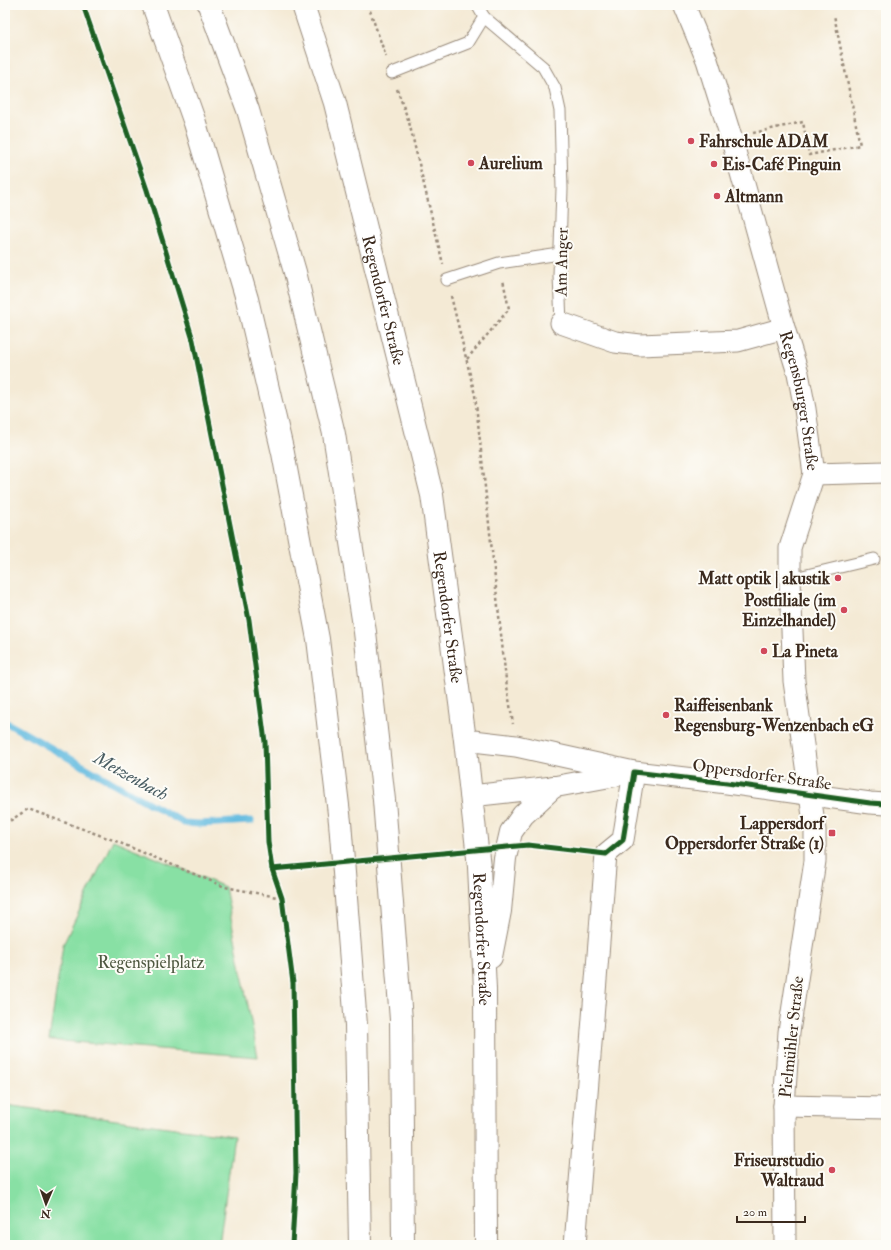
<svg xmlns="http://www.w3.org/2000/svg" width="891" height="1250" font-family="'IM FELL Double Pica',serif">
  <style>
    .green { fill: #88e0a4; stroke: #628561 }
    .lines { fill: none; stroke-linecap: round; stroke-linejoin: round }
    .stream { stroke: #61badf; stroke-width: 7 }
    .lane-casing { stroke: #988a7a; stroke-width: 13 }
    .street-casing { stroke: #988a7a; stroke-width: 23 }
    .secondary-casing { stroke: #988a7a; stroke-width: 24 }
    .highway-casing { stroke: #988a7a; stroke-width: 24 }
    .path { stroke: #988a7a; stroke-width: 2.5; stroke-dasharray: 3 3; stroke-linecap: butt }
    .lane { stroke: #fff; stroke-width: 11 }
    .street { stroke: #fff; stroke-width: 21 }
    .secondary { stroke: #fff; stroke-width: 22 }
    .highway { stroke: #fff; stroke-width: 22 }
    .cycleway-casing { stroke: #fdfcf7; stroke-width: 8 }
    .cycleway { stroke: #1b5e20; stroke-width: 5 }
    .poi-dot { fill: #d1495b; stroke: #fdfcf7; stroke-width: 1.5 }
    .labels { text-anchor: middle; stroke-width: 4; stroke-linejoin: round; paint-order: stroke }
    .poi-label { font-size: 17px; font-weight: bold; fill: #3b2a1e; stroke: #fdfcf7; text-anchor: start }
    .street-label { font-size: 17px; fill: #3b2a1e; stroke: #fdfcf7 }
    .park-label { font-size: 17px; fill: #4e5840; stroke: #fdfcf7 }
    .water-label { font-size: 18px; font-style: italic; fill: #485c62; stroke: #fdfcf7 }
  </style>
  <rect width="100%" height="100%" fill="#fdfcf7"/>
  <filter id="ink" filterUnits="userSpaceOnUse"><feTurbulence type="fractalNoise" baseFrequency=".025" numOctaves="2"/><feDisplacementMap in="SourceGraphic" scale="8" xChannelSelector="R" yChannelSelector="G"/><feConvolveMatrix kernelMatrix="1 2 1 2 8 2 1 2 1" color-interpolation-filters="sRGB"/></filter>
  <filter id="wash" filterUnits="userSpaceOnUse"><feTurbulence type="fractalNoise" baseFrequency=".012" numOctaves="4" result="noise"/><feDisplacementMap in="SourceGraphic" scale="16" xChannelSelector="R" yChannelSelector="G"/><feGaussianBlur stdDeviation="0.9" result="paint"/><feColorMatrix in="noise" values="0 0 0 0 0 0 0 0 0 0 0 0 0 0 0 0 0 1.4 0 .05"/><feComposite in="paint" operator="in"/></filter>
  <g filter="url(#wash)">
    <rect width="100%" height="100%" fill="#f4ead5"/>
    <g class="green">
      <path d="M113,840L225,887L258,1057L49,1040L63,945Z"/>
      <path d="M5,1105L234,1136L219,1245H5Z"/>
    </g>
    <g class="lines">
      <path class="stream" d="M5,722L184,823L199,824L251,821"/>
    </g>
  </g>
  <g filter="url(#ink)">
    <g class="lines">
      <defs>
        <g id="lane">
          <path d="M477,5L484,17L543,67L555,88L560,111L562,189L559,276L561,323"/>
          <path d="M392,73L468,43L484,17"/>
          <path d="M447,280L499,263L560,254"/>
          <path d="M790,579L874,559"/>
        </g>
        <g id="street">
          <path id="s1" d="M684,5L707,60L731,137L784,328L798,373L805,409L814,474L790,548V579L794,681L815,830V861L789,1032L784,1106L785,1245"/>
          <path d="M561,323L615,342L640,345L738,341L784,328"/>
          <path d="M814,474L886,472"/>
          <path d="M465,740L516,746L634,772L727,783L870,803L886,804"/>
          <path d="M471,796L553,787L624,774"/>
          <path d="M784,1106L886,1108"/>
          <path d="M575,1245L606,854L623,840L634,772"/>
        </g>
        <g id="secondary">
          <path id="s2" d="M303,5L335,103L432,495L465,740L479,867L485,989L486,1245"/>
          <path d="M491,957L500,911L505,858L511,832L523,815L553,787"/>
        </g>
        <g id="highway">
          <path d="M153,5L195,123L247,299L283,453L318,639L340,822L356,1025L360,1245"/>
          <path d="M209,5L248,110L295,272L334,434L365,632L384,800L401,1020L403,1245"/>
        </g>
      </defs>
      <use href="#lane" class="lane-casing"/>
      <use href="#street" class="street-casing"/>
      <use href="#secondary" class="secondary-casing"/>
      <use href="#highway" class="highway-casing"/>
      <g class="path">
        <path d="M368,5L386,57"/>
        <path d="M397,89L409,122L443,264"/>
        <path d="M753,133L803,122L809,155L860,145L834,15"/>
        <path d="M451,296L475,395L506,680L513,724"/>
        <path d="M467,359L509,309L503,280"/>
        <path d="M5,824L28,809L113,840L225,887L282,898"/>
      </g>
      <use href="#lane" class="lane"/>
      <use href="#street" class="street"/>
      <use href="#secondary" class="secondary"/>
      <use href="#highway" class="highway"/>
      <defs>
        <g id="cycleway">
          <path d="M83,5L147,190L193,340L249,620L265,742L268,842L272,869L282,898L293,983L296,1173L292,1245"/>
          <path d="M272,869L528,845L606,854L623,840L634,772L727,783L870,803L886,804"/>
        </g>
      </defs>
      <use href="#cycleway" class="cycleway-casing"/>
      <use href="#cycleway" class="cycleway"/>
    </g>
  </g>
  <g class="poi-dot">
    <circle cx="691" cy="141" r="4"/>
    <circle cx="471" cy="163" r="4"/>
    <circle cx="714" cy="164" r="4"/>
    <circle cx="717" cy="196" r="4"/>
    <circle cx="838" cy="578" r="4"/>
    <circle cx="844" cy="610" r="4"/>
    <circle cx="764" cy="651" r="4"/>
    <circle cx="666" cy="715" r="4"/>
    <rect x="828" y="829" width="8" height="8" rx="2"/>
    <circle cx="832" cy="1170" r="4"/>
  </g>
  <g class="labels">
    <g class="poi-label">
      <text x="699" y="147">Fahrschule ADAM</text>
      <text x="479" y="169">Aurelium</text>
      <text x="722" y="170">Eis-Café Pinguin</text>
      <text x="725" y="202">Altmann</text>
      <text x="830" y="584" text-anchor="end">Matt optik | akustik</text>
      <text x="836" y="606" text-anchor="end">Postfiliale (im<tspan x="836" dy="20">Einzelhandel)</tspan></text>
      <text x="772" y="657">La Pineta</text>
      <text x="674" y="711">Raiffeisenbank<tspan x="674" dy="20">Regensburg-Wenzenbach eG</tspan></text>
      <text x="824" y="829" text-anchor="end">Lappersdorf<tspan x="824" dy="20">Oppersdorfer Straße (1)</tspan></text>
      <text x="824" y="1166" text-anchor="end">Friseurstudio<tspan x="824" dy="20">Waltraud</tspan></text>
    </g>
    <g class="street-label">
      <text transform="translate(561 262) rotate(-89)" y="6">Am Anger</text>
      <text dy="6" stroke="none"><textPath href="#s2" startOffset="306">Regendorfer Straße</textPath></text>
      <text dy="6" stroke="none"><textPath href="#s1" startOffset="413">Regensburger Straße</textPath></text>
      <text dy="6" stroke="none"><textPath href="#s2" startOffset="630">Regendorfer Straße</textPath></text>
      <text transform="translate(762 774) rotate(8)" y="6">Oppersdorfer Straße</text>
      <text dy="6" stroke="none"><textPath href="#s2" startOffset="954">Regendorfer Straße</textPath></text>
      <text transform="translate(791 1037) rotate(-84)" y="6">Pielmühler Straße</text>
    </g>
    <g class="park-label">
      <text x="151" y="968">Regenspielplatz</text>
    </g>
    <g class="water-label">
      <text transform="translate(131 776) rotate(29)" y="6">Metzenbach</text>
    </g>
  </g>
  <rect width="891" height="1250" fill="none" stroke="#fdfcf7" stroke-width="20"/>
  <g transform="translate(46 1204) rotate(182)" stroke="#fdfcf7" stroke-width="3" paint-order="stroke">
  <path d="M0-3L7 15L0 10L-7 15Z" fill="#3b2a1e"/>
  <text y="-6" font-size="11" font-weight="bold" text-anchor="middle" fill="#3b2a1e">N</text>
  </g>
  <path d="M737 1216v6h68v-6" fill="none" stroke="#3b2a1e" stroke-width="2"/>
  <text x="743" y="1216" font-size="12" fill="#3b2a1e" stroke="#fdfcf7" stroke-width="3" paint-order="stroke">20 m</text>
</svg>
